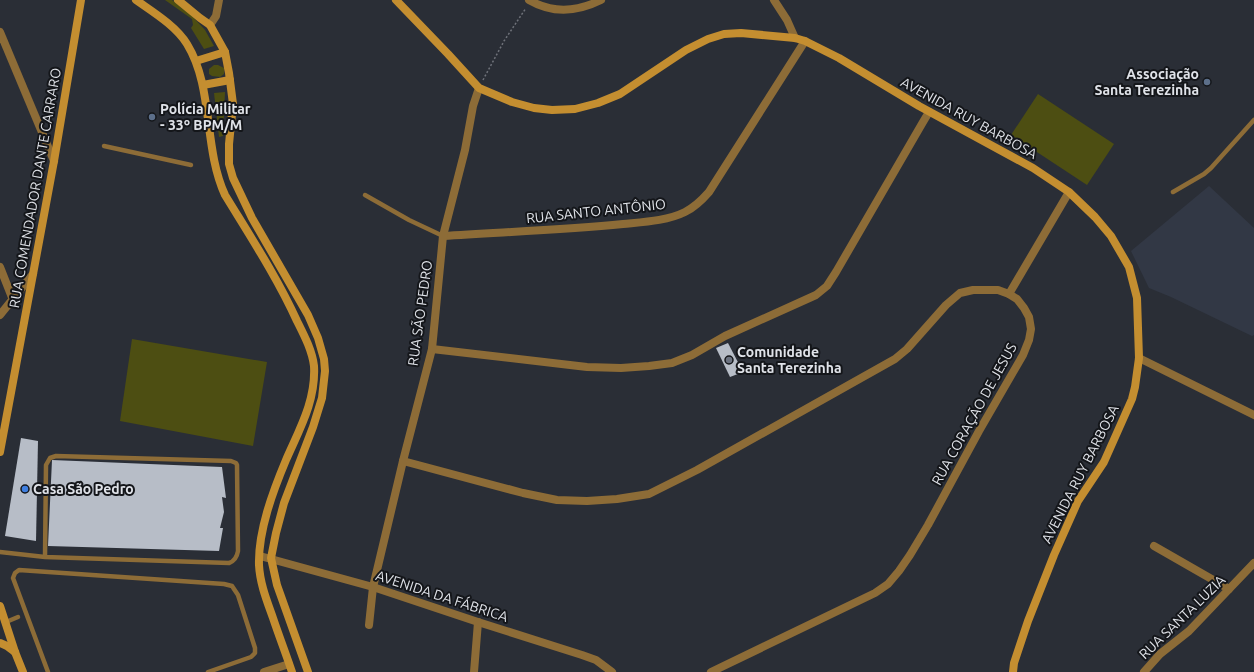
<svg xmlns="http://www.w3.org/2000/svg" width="1254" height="672" font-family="Ubuntu,sans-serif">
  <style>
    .built { fill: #323845 }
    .green { fill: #4d4e12 }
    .building { fill: #b7bdc7 }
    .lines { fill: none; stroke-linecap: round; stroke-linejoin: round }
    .path { stroke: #6f727a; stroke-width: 1.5; stroke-dasharray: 2 2; stroke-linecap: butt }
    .lane { stroke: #8d6c37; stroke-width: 4.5 }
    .street { stroke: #8d6c37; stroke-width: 8 }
    .secondary { stroke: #c48e30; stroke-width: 8 }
    .service-dot { fill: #5c6f8a; stroke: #14161a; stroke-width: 1.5 }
    .worship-dot { fill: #6b7280; stroke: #14161a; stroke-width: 1.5 }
    .shop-dot { fill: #3f7fe0; stroke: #14161a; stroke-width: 1.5 }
    .labels { text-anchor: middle; stroke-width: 4; stroke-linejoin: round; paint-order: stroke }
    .poi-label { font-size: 14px; font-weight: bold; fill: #e0e3e9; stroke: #14161a; text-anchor: start }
    .street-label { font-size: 14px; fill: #e0e3e9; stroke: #14161a }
  </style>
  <rect width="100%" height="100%" fill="#2a2e36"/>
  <path class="built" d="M1209,186L1254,228V335L1252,336L1171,297L1149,288L1131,251Z"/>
  <g class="green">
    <path d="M165,0H172L191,15L205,30L214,46L204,49L191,28L193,25L192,19Z"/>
    <path d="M214,65H218L224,68V74L220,77L212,76L209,74V69Z"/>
    <path d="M225,92L223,136L219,137L214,93Z"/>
    <path d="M1038,94L1114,144L1087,185L1011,135Z"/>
    <path d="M132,339L267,362L253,446L120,421Z"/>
  </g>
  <g class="building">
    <path d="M728,343L743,372L730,377L716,348Z"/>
    <path d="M21,438L38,441L36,541L5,536Z"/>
    <path d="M52,460L222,467L226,498L222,497L224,512L220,528H223L219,551L48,546Z"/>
  </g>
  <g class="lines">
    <path class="path" d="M483,80L504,41L526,8"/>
    <g class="lane">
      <path d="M104,146L191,165"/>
      <path d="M1173,192L1204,174L1211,168L1254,120"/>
      <path d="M365,195L409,220L443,236"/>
      <path d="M0,552L45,557L229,563C235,561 237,557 238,551L237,465L236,463L231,461L56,456L50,458L46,465L45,557"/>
      <path d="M6,622L18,617"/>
      <path d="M48,672L13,578L15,573L19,570L224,584L232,586L238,595L255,648V653L251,657L208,672"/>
    </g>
    <g class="street">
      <path d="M529,0C553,14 577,12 601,0"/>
      <path d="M774,0L787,20L795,38"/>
      <path d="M210,25L216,16L219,0"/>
      <path d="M0,32L54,161"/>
      <path d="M443,236C503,232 563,230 623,224C643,222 667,221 685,212C695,207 702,200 709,192L805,41"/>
      <path d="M0,267L13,300"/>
      <path d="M1009,294L1069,192"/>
      <path d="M0,315L33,274"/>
      <path d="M432,349L587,367L621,368L649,366L672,363L692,355L725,336L816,295L827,286L836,272L923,122L929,112"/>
      <path d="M1139,358L1254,415"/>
      <path d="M403,461L523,493L557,500L587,501L617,499L649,494L697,470L895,359L907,349L946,305L960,293L973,290H998L1009,294L1017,299L1024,308L1029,317L1031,329L1029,340L1023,355L979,431L928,525L910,555L899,571L888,584L875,593L711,672"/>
      <path d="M1154,546L1229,589"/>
      <path d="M260,556L373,587L478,622L582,655L596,660L612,672"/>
      <path d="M369,625L373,587L403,461L432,349L443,236L465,150L473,106L479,88"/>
      <path d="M264,672L289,664"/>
      <path d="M474,672L478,622"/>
      <path d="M1144,672L1160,654L1189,631L1254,563"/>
    </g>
    <g class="secondary">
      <path d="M136,0C153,12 176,26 187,44C214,88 203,147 225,195C250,236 277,277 297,321C304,335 312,350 314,366C316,401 299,430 286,460C273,491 258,531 259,565C260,584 267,601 273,618C279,636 286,654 292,672"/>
      <path d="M178,0L200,18L210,25L225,52L229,73L233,104L229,144V164L233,178L252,218L308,315L318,338L324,359L325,371L322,398L313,427L284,503L276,533L271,558L277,585L308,672"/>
      <path d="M396,0L448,54L479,88L512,102L534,108L552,110L575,109L598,103L620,94L686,50L708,39L724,34L741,33L795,38L805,41L839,58L919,106L1033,168L1069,192L1095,217L1111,236L1129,267L1137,298L1139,358L1135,387L1132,399L1104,462L1078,501L1054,555L1028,621L1014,663L1013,672"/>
      <path d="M196,61L225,52"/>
      <path d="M203,85L230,80"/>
      <path d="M0,452L54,161L81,0"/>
      <path d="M0,606L15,652L23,672"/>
      <path d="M0,643L7,646L15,652"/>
    </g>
  </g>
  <g class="service-dot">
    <circle cx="1207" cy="82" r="4"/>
    <circle cx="152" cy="117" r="4"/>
  </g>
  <circle class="worship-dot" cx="729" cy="360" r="4"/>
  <circle class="shop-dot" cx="25" cy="489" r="4"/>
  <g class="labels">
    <g class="poi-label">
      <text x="1199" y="79" text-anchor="end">Associação<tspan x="1199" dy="16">Santa Terezinha</tspan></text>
      <text x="160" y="114">Polícia Militar<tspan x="160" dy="16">- 33º BPM/M</tspan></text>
      <text x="737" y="357">Comunidade<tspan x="737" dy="16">Santa Terezinha</tspan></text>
      <text x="33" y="494">Casa São Pedro</text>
    </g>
    <g class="street-label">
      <text transform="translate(969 118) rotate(29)" y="5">AVENIDA RUY BARBOSA</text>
      <text transform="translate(35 188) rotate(-80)" y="5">RUA COMENDADOR DANTE CARRARO</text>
      <text transform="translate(596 211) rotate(-6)" y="5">RUA SANTO ANTÔNIO</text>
      <text transform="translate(420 313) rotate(-82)" y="5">RUA SÃO PEDRO</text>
      <text transform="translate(974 414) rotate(-61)" y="5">RUA CORAÇÃO DE JESUS</text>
      <text transform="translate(1080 474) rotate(-63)" y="5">AVENIDA RUY BARBOSA</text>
      <text transform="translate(442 596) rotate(18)" y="5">AVENIDA DA FÁBRICA</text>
      <text transform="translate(1182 617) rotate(-44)" y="5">RUA SANTA LUZIA</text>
    </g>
  </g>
</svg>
